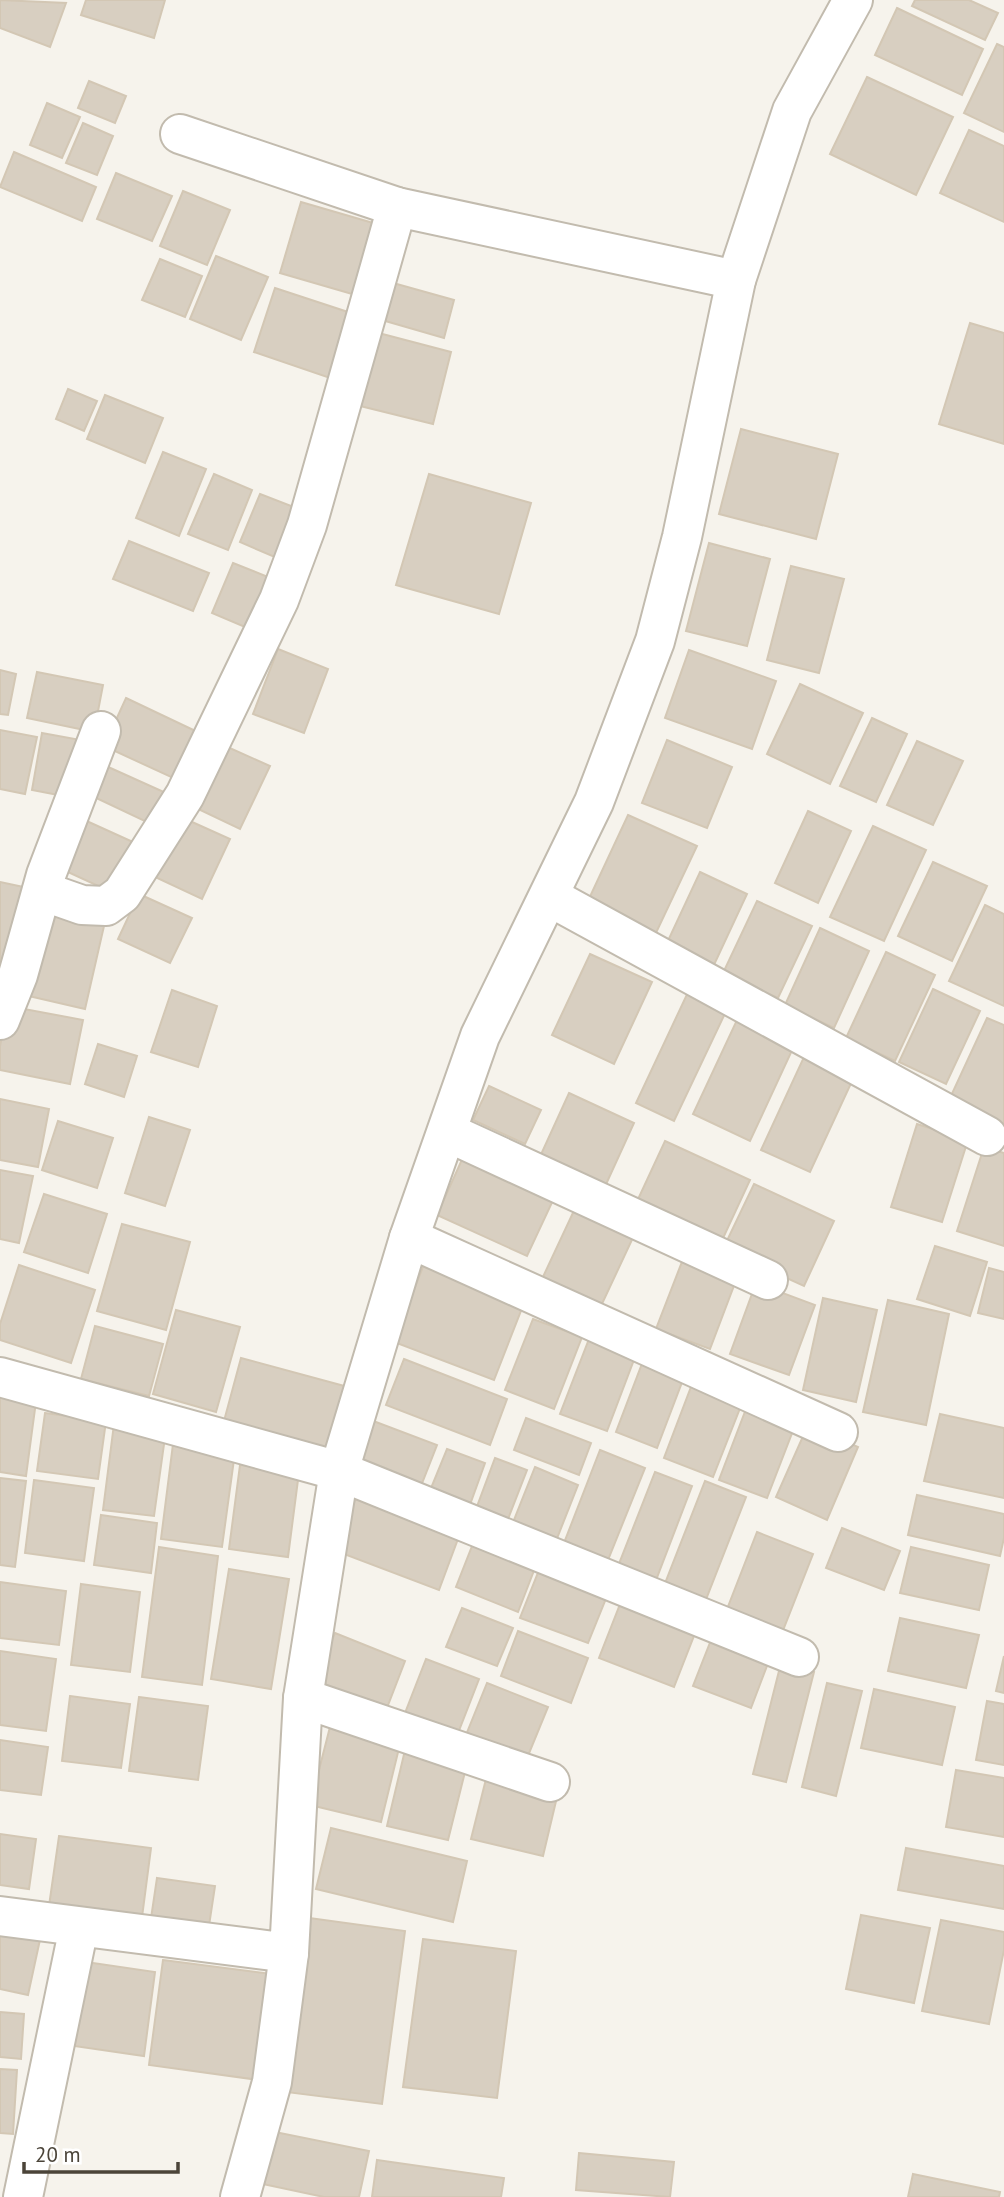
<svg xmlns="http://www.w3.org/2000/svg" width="1004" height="2197" font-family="'PT Sans',sans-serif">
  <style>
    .building { fill: #d8cfc1; stroke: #d3c7b4; stroke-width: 2 }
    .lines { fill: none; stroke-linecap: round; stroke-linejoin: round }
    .minor-casing { stroke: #c2bbae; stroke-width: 42 }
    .minor { stroke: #fff; stroke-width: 38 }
  </style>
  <rect width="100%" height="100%" fill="#f6f3ec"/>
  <g class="building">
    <path d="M0,0L66,3L50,47L0,28Z"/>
    <path d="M86,0H165L154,38L81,15Z"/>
    <path d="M915,0H969L998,13L985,40L912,6Z"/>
    <path d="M897,8L983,49L962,95L875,55Z"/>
    <path d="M997,44L1004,47V132L964,113Z"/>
    <path d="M867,77L953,117L916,195L830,154Z"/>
    <path d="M89,81L126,96L115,123L78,108Z"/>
    <path d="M47,103L80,117L62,158L30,145Z"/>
    <path d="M83,123L113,136L97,175L66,163Z"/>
    <path d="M969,130L1004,146V222L940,193Z"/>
    <path d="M14,152L96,187L82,221L0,187Z"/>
    <path d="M116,173L172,196L152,241L97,219Z"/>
    <path d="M183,191L230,210L207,265L160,246Z"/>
    <path d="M301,202L380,225L359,296L280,273Z"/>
    <path d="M216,256L268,277L241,340L190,319Z"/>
    <path d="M160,259L202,276L185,317L142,300Z"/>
    <path d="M386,281L454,300L444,338L375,318Z"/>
    <path d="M275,288L357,315L336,380L254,352Z"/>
    <path d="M970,323L1004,333V444L939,424Z"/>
    <path d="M371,331L451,352L433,424L352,404Z"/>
    <path d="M68,389L97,401L84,431L56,419Z"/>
    <path d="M105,395L163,418L145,463L87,439Z"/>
    <path d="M741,429L838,454L816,539L719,514Z"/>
    <path d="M163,452L206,469L179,536L136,518Z"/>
    <path d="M214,474L252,490L228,550L188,534Z"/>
    <path d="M429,474L531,503L499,614L396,585Z"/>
    <path d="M260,494L304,511L284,561L240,542Z"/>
    <path d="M129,541L209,573L193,611L113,579Z"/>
    <path d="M709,543L770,559L747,646L686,631Z"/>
    <path d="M233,563L278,581L257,632L212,613Z"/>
    <path d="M791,566L844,579L819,673L767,660Z"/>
    <path d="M278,649L328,669L304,733L253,714Z"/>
    <path d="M689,650L776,681L752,749L665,718Z"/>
    <path d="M0,670L16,674L8,715L0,714Z"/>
    <path d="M37,672L103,685L94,732L27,718Z"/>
    <path d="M800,684L863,713L830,784L767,754Z"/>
    <path d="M126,698L204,735L182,782L104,746Z"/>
    <path d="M872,718L907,734L876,802L840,786Z"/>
    <path d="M0,730L37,737L25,794L0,789Z"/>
    <path d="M42,733L86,741L74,798L32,790Z"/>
    <path d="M667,740L732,767L707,828L642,803Z"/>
    <path d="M917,741L963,761L933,825L887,805Z"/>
    <path d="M223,745L270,766L240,829L194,807Z"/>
    <path d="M106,766L166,793L151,824L92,796Z"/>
    <path d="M808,811L851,831L818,903L775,883Z"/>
    <path d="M628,815L697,846L655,935L587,903Z"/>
    <path d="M181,817L230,839L202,899L153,876Z"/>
    <path d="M80,818L133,842L109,891L57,867Z"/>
    <path d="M873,826L926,850L884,941L830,917Z"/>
    <path d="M933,862L987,886L952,961L898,936Z"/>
    <path d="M700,872L747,894L713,967L666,945Z"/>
    <path d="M0,882L33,889L17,970L0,966Z"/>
    <path d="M139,894L192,918L170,963L118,939Z"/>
    <path d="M757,901L812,926L778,998L723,973Z"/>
    <path d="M985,905L1004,914V1006L949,981Z"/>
    <path d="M39,911L104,926L85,1009L20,994Z"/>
    <path d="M820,928L869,951L834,1028L785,1005Z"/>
    <path d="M886,952L935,975L895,1061L846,1038Z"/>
    <path d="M590,954L652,982L614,1064L552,1035Z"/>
    <path d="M690,988L729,1005L674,1121L636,1103Z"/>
    <path d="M933,989L980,1011L946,1084L899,1062Z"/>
    <path d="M172,990L217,1006L198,1067L151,1052Z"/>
    <path d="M8,1006L83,1020L70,1084L0,1070V1046Z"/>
    <path d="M987,1018L1004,1025V1124L950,1098Z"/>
    <path d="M737,1020L794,1046L750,1141L693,1114Z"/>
    <path d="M98,1044L137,1056L124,1097L85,1084Z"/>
    <path d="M804,1057L853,1079L810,1172L761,1150Z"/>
    <path d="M489,1086L541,1110L525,1144L473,1120Z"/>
    <path d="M569,1093L634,1123L603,1191L538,1161Z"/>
    <path d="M0,1099L49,1109L38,1167L0,1160Z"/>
    <path d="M149,1117L190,1130L165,1206L125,1193Z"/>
    <path d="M58,1121L113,1138L97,1188L42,1170Z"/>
    <path d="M917,1124L968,1140L942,1222L891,1207Z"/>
    <path d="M665,1141L750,1180L718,1249L633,1210Z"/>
    <path d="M984,1147L1004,1153V1246L957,1231Z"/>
    <path d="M464,1155L555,1196L527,1256L437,1215Z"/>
    <path d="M0,1170L33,1176L19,1243L0,1239Z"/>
    <path d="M754,1184L834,1221L804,1286L723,1249Z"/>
    <path d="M44,1194L107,1214L88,1273L24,1252Z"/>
    <path d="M578,1202L637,1229L601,1306L542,1279Z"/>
    <path d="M122,1224L190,1242L166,1330L97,1311Z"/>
    <path d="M935,1246L987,1262L970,1316L917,1299Z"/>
    <path d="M685,1254L738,1275L710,1349L656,1329Z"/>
    <path d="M424,1264L524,1303L494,1380L394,1342Z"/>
    <path d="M19,1265L95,1290L71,1363L0,1340V1324Z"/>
    <path d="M989,1268L1004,1272V1319L978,1313Z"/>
    <path d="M756,1283L815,1305L789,1375L730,1354Z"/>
    <path d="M823,1298L877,1310L856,1402L803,1390Z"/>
    <path d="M888,1300L949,1314L926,1425L863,1412Z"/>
    <path d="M176,1310L240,1327L216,1412L153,1394Z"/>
    <path d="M533,1319L582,1337L554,1409L505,1390Z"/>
    <path d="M95,1326L163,1344L149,1396L81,1379Z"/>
    <path d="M589,1339L635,1357L607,1431L560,1414Z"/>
    <path d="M241,1358L348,1387L330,1450L224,1421Z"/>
    <path d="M404,1359L507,1399L490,1445L386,1405Z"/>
    <path d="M643,1361L684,1377L657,1448L616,1432Z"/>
    <path d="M694,1379L744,1398L713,1477L664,1458Z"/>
    <path d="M0,1390L37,1394L26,1476L0,1472Z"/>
    <path d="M746,1409L794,1428L767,1498L719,1480Z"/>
    <path d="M45,1413L106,1421L98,1479L37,1471Z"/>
    <path d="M940,1414L1004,1428V1498L924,1481Z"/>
    <path d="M526,1418L591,1443L579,1475L514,1450Z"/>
    <path d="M368,1419L437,1445L419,1491L350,1465Z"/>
    <path d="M114,1424L166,1430L154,1516L103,1510Z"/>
    <path d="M808,1425L858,1447L827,1520L776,1497Z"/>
    <path d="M173,1444L235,1452L222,1547L161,1539Z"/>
    <path d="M447,1449L485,1463L467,1513L427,1498Z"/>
    <path d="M600,1450L645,1468L608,1560L564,1543Z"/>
    <path d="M495,1458L527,1470L503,1532L472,1520Z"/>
    <path d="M240,1465L299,1472L288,1557L229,1549Z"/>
    <path d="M535,1467L578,1485L554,1546L510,1530Z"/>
    <path d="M655,1472L692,1486L653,1588L615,1574Z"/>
    <path d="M0,1478L26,1481L15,1567L0,1565Z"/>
    <path d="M34,1480L94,1488L84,1561L25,1553Z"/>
    <path d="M705,1481L746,1497L705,1602L664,1586Z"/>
    <path d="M359,1489L462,1528L439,1590L336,1551Z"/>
    <path d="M917,1495L1004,1514V1538L1000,1556L908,1535Z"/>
    <path d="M101,1515L157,1523L151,1573L94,1565Z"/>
    <path d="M842,1528L900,1551L884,1590L826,1568Z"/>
    <path d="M757,1532L813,1554L780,1638L724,1617Z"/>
    <path d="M476,1536L538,1560L518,1612L456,1587Z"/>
    <path d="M159,1547L218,1556L202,1685L142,1677Z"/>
    <path d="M911,1547L989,1565L979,1610L900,1593Z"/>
    <path d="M541,1565L609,1591L588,1643L520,1618Z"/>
    <path d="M229,1569L289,1579L271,1689L211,1679Z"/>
    <path d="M0,1582L66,1591L59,1645L0,1638Z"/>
    <path d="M81,1584L140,1592L130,1672L71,1665Z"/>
    <path d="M624,1594L699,1623L674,1687L599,1658Z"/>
    <path d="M462,1608L513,1628L497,1666L446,1647Z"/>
    <path d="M900,1618L979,1635L966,1688L888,1671Z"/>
    <path d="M518,1631L588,1658L571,1703L501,1676Z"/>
    <path d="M335,1633L405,1661L385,1713L314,1685Z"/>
    <path d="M713,1635L770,1658L751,1708L693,1686Z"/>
    <path d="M0,1651L56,1659L46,1731L0,1725Z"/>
    <path d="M1004,1656V1693L996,1691Z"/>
    <path d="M426,1659L479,1679L453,1746L400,1726Z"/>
    <path d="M781,1663L814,1672L786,1782L753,1774Z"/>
    <path d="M487,1683L548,1707L523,1768L462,1745Z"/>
    <path d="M827,1683L862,1691L836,1796L802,1787Z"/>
    <path d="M874,1689L955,1707L942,1765L861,1748Z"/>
    <path d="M70,1696L130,1704L121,1768L62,1761Z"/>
    <path d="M139,1697L208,1706L198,1780L129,1771Z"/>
    <path d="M987,1701L1004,1704V1765L976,1760Z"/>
    <path d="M330,1727L400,1744L381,1822L310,1805Z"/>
    <path d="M0,1740L48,1747L41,1795L0,1790Z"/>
    <path d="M406,1746L468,1760L448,1840L387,1826Z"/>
    <path d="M956,1770L1004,1778V1837L946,1827Z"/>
    <path d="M486,1779L557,1797L543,1856L471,1839Z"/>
    <path d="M331,1828L467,1861L453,1922L316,1889Z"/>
    <path d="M0,1834L36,1839L29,1889L0,1885Z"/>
    <path d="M59,1836L151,1848L141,1925L48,1913Z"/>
    <path d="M906,1848L1004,1866V1909L898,1890Z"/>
    <path d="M157,1878L215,1886L207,1939L149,1932Z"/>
    <path d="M861,1915L930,1928L914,2003L846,1989Z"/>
    <path d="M302,1917L405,1931L382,2104L278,2091Z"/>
    <path d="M941,1920L1004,1932V1950L989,2024L922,2011Z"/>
    <path d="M0,1926L41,1935L28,1995L0,1989Z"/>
    <path d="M423,1939L516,1951L497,2098L403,2087Z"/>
    <path d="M163,1960L280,1975L266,2081L149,2065Z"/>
    <path d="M86,1962L155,1972L144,2056L74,2046Z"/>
    <path d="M0,2012L24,2014L21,2059L0,2057Z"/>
    <path d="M0,2069L17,2070L13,2134L0,2133Z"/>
    <path d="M270,2131L369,2151L359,2197H324L258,2183Z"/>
    <path d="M579,2153L674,2162L670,2197L576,2190Z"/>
    <path d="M377,2160L504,2178L501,2197H372Z"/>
    <path d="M913,2174L1000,2192L999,2197H908Z"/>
  </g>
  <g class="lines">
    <defs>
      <g id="minor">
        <path d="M180,134L397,207L736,280"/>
        <path d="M42,891L82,905L106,906L122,894L185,795L279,600L307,525L397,207"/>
        <path d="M550,897L987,1136"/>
        <path d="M0,1020L18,975L46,875L101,731"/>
        <path d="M447,1132L768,1280"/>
        <path d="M409,1238L838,1432"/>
        <path d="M0,1377L339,1471L799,1657"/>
        <path d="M303,1698L550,1782"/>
        <path d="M0,1916L289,1953L303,1698L339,1471L409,1238L480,1036L594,802L655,641L682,537L736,280L792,111L853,0"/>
        <path d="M23,2197L79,1927"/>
        <path d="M240,2197L272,2082L289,1953"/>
      </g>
    </defs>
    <use href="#minor" class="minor-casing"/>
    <use href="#minor" class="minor"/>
  </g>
  <path d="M24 2162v10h154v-10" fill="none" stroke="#4b4439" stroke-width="3.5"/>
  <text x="35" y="2162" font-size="21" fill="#4b4439" stroke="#ffffff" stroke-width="5" paint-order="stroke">20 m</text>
</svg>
